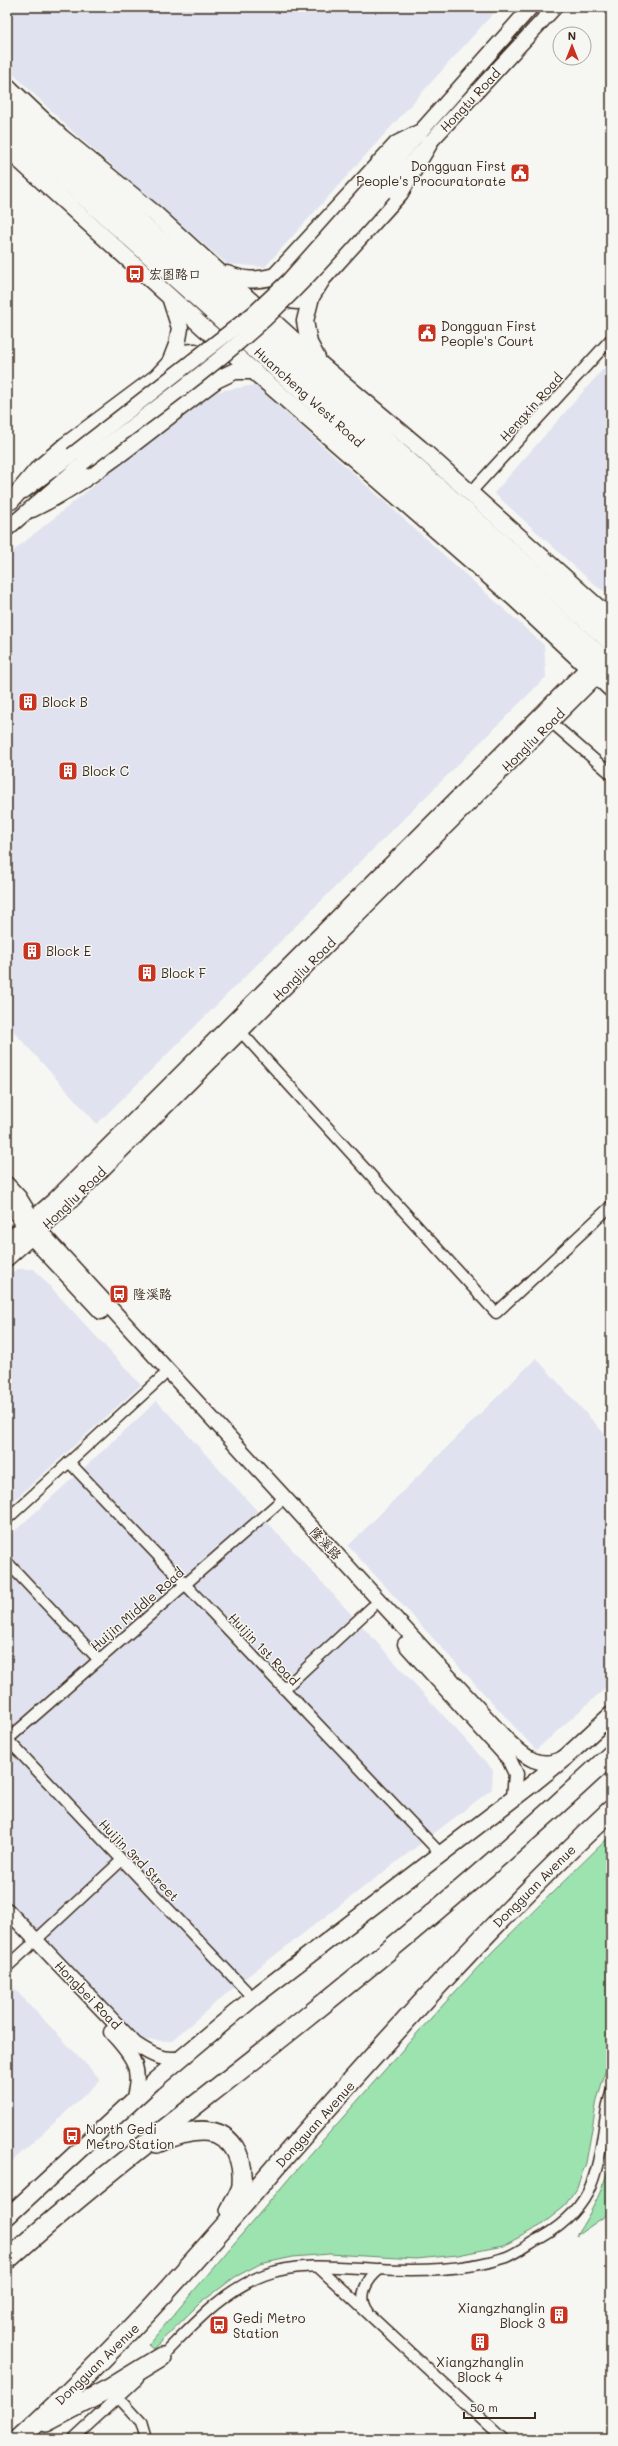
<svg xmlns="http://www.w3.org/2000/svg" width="618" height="2446" font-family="Mali,'LXGW WenKai TC',sans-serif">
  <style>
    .built { fill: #e0e3ef }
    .green { fill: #9ce3b0; stroke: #6c8667 }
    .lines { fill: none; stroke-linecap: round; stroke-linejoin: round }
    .street-casing { stroke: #3b2a1e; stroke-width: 13 }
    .secondary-casing { stroke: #3b2a1e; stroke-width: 17 }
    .primary-casing { stroke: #3b2a1e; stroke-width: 19 }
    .highway-casing { stroke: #3b2a1e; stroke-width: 22 }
    .street { stroke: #f6f6f2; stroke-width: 10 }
    .secondary { stroke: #f6f6f2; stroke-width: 14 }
    .primary { stroke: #f6f6f2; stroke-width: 16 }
    .highway { stroke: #f6f6f2; stroke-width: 19 }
    .secondary-bridge-casing { stroke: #3b2a1e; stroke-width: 17; stroke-linecap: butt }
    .secondary-bridge { stroke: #f6f6f2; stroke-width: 14 }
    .labels { text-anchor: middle; stroke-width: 3; stroke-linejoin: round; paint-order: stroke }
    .street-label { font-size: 13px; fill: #3b2a1e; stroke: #f6f6f2 }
    .poi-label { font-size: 13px; fill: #3b2a1e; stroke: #f6f6f2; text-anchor: start }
  </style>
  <rect width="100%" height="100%" fill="#f6f6f2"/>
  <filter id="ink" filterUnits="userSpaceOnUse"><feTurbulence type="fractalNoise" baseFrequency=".025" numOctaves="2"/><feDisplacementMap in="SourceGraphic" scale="8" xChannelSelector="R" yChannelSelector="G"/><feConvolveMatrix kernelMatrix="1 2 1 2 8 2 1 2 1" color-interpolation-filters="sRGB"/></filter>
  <g filter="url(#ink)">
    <g class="built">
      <path d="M7,7H499L265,267L227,264L74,133L7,68Z"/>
      <path d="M611,360V594L597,587L494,493Z"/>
      <path d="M255,385L544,645L546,677L97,1124L7,1024V556L208,393Z"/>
      <path d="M17,1269H34L141,1385L7,1507V1276Z"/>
      <path d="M536,1358L611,1441V1683L536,1750L348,1546Z"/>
      <path d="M157,1401L493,1770L492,1789L240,1982L171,2041L139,2040L7,1901V1538Z"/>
      <path d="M10,1984L101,2080L7,2166V1987Z"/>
    </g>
    <g class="green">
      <path d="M611,1835V2052L597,2100L586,2163L577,2187L564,2207L540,2226L503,2246L458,2255L416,2259L329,2254L293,2257L260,2264L235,2277L199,2304L153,2349L148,2345L292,2175L420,2030L492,1952Z"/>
      <path d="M611,2157V2212L576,2236C592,2211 605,2187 611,2157Z"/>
    </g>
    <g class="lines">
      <defs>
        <g id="street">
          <path d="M471,492L611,339"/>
          <path d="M551,722L611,774"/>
          <path d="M241,1032L496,1313L611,1206"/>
          <path d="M69,1462L440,1853"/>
          <path d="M7,1519L162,1377"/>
          <path d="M7,1562L99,1660"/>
          <path d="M284,1689L372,1607"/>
          <path d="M7,1739L253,1998"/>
          <path d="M7,1740L284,1498"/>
          <path d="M36,1940L122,1860"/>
          <path d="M7,1967L29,1947"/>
          <path d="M318,2267L503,2439"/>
          <path d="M368,2311C357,2296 367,2279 380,2269"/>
          <path d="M158,2360C189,2329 221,2291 264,2275C298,2262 339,2267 375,2269C418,2271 465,2271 507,2257C516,2253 525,2247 533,2242C555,2231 576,2215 588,2192C603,2160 602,2125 611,2092"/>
          <path d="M119,2398L141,2422L146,2439"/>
          <path d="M73,2439L138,2379"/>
        </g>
        <g id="secondary">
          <path d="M374,184L531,7"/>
          <path d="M384,192L555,7"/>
          <path d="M24,491L72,455"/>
          <path d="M7,529L83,463"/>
          <path d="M7,1184L19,1197L40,1231L508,1741C525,1757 540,1770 563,1758"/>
          <path d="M7,1199L32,1238L101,1312"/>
          <path d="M7,1241L55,1199L588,667"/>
          <path d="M7,1259L64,1208L597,676"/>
          <path d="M405,1644L509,1759L516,1774L514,1797"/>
          <path d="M7,1910L135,2044C150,2054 164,2062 182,2058"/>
          <path d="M111,2032C133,2056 143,2068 133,2100"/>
        </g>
        <g id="primary">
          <path d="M7,86L61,137L154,213L319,363L420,448L611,619"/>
          <path d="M7,149L204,328L514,598L611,689"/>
          <path d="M227,274C245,281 256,281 275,276L397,144L419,133"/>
          <path d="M279,288L278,291C290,302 296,304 311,297"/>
          <path d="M317,358L309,343L305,321L311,297L323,278L400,193L429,144"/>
          <path d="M170,363L181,353L195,352L205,360L207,366"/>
          <path d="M11,501L37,470L66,445L157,377L170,363L177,345L180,328L171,300"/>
          <path d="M32,509C100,476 156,424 216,380L235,371H254"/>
          <path d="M7,2217L153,2082L253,1998L531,1785L567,1756L611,1715"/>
        </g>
        <g id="highway">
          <path d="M7,106L611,641"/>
          <path d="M7,127L611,666"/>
          <path d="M157,2143C184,2131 221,2120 237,2153C242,2164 243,2174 242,2186C240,2194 234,2203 230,2211"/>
          <path d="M7,2260C101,2175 204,2100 302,2021C408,1936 512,1848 611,1755"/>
          <path d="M46,2422L109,2389L161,2357"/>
          <path d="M19,2439C113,2354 196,2260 278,2164C385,2042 493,1921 611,1810"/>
        </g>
      </defs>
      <use href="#street" class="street-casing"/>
      <use href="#secondary" class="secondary-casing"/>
      <use href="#primary" class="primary-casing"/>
      <use href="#highway" class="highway-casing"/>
      <use href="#street" class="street"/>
      <use href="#secondary" class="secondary"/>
      <use href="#primary" class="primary"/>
      <use href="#highway" class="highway"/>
      <defs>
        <g id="secondary-bridge">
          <path d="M72,455L254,313L289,280L374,184"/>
          <path d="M83,463C144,416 208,372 264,320C307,280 345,236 384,192"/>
        </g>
      </defs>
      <use href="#secondary-bridge" class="secondary-bridge-casing"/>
      <use href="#secondary-bridge" class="secondary-bridge"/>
    </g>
  </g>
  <defs>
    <symbol id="civic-square" viewBox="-11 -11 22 22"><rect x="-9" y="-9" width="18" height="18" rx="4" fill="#c8321e" stroke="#f6f6f2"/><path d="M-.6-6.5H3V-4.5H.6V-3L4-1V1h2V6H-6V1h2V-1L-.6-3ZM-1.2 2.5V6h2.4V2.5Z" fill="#fff"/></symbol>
    <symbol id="bus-square" viewBox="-11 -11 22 22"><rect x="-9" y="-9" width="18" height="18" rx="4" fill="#c8321e" stroke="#f6f6f2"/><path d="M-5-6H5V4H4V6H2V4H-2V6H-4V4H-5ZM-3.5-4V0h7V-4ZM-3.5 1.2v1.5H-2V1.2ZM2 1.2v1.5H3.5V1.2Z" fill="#fff"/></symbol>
    <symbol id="building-square" viewBox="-11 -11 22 22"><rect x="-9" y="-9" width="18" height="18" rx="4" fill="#c8321e" stroke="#f6f6f2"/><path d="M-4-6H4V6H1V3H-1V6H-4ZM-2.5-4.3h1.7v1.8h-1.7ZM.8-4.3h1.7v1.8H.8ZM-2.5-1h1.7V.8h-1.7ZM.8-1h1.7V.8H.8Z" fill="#fff"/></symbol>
  </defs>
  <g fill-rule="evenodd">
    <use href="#civic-square" x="509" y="162" width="22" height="22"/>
    <use href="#bus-square" x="124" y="263" width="22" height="22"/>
    <use href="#civic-square" x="416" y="322" width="22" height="22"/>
    <use href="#building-square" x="17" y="691" width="22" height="22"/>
    <use href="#building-square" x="57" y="760" width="22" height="22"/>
    <use href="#building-square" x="21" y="940" width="22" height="22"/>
    <use href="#building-square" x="136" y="962" width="22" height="22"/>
    <use href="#bus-square" x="108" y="1283" width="22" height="22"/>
    <use href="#bus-square" x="61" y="2125" width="22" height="22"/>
    <use href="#building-square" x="548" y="2304" width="22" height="22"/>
    <use href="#bus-square" x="208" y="2314" width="22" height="22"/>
    <use href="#building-square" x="469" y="2331" width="22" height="22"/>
  </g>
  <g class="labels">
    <g class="street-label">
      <text transform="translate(470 100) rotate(-47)" y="5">Hongtu Road</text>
      <text transform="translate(309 397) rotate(42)" y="5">Huancheng West Road</text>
      <text transform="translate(531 407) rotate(-48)" y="5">Hengxin Road</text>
      <text transform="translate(533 740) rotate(-45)" y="5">Hongliu Road</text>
      <text transform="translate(304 969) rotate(-45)" y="5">Hongliu Road</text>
      <text transform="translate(74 1198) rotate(-44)" y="5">Hongliu Road</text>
      <text transform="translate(326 1543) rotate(47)" y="5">隆溪路</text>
      <text transform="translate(137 1609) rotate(-41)" y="5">Huijin Middle Road</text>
      <text transform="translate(264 1649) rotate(46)" y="5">Huijin 1st Road</text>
      <text transform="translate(139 1860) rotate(46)" y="5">Huijin 3rd Street</text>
      <text transform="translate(534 1886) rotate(-45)" y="5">Dongguan Avenue</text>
      <text transform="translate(88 1995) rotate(46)" y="5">Hongbei Road</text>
      <text transform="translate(315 2124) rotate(-48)" y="5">Dongguan Avenue</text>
      <text transform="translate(97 2364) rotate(-44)" y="5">Dongguan Avenue</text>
    </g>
    <g class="poi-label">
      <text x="506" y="171" text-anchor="end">Dongguan First<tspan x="506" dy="15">People's Procuratorate</tspan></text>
      <text x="149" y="279">宏图路口</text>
      <text x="441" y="331">Dongguan First<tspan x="441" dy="15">People's Court</tspan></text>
      <text x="42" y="707">Block B</text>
      <text x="82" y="776">Block C</text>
      <text x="46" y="956">Block E</text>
      <text x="161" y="978">Block F</text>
      <text x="133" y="1299">隆溪路</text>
      <text x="86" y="2134">North Gedi<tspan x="86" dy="15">Metro Station</tspan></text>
      <text x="545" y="2313" text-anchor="end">Xiangzhanglin<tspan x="545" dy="15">Block 3</tspan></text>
      <text x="233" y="2323">Gedi Metro<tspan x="233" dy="15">Station</tspan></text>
      <text x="480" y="2367" text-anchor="middle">Xiangzhanglin<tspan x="480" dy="15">Block 4</tspan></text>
    </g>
  </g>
  <rect width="618" height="2446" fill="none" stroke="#f6f6f2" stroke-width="24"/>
  <rect x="12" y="12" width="594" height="2422" fill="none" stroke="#3b2a1e" stroke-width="1.5" filter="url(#ink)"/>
  <g transform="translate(572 46)"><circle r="19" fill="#f6f6f2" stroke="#aba49d"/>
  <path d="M0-3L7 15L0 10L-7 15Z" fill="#c8321e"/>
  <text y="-6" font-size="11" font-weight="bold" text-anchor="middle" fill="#3b2a1e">N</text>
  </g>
  <path d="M464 2412v6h71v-6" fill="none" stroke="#3b2a1e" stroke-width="2"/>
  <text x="470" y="2412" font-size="12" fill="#3b2a1e" stroke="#f6f6f2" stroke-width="3" paint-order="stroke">50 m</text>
</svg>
